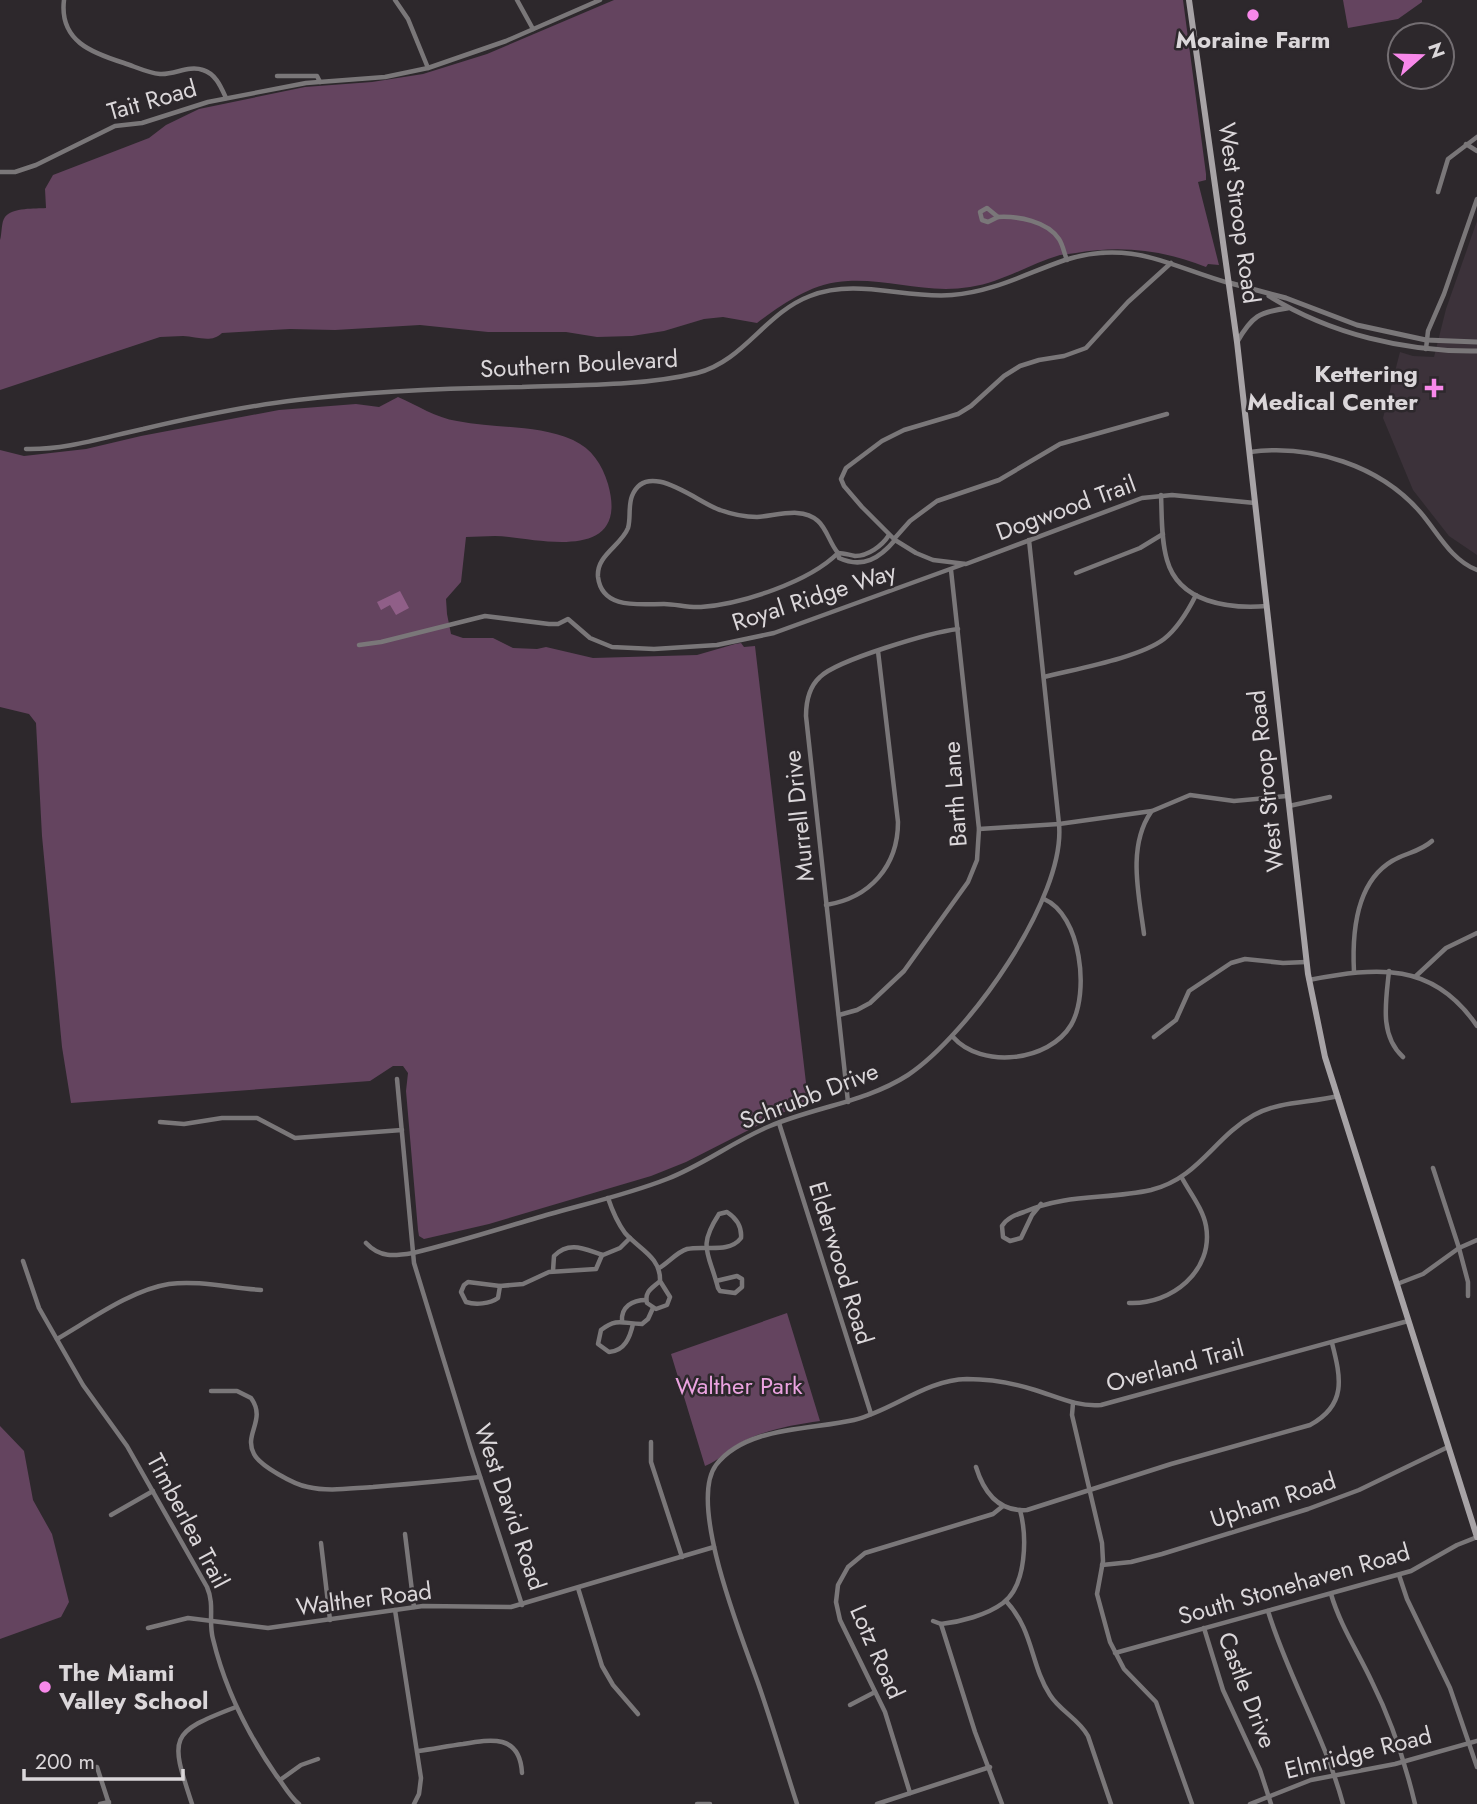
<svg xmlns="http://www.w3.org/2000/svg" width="1477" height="1804" font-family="Jost,sans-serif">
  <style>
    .built { fill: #3c323a }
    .green { fill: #64445f }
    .water { fill: #905f88 }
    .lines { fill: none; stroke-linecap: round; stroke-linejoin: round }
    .minor { stroke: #7a7779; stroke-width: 4.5 }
    .tertiary { stroke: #7a7779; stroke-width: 5 }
    .secondary { stroke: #a7a3a6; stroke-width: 6 }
    .poi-dot { fill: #f888ea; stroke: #2d282c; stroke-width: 2.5 }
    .labels { text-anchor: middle; stroke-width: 5; stroke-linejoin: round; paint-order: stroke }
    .poi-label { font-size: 24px; font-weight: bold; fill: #dbd7da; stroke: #2d282c }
    .street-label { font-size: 24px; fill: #dbd7da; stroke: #2d282c }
    .park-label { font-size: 24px; fill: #eba3e0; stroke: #2d282c }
  </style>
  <rect width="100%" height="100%" fill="#2d282c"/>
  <path class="built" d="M1477,221V555L1449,536L1413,490L1383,418L1400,352L1413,356L1434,357L1446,309Z"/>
  <g class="green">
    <path d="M614,0H1183L1206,174V180L1198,182L1219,265L1208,264L1206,267C1163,250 1122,245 1076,253C1071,254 1065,254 1060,255C1029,264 1003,282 970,287C927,294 890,279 848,281C813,282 784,303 757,323L723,317L704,319L664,331L632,336L597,337L566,332H488L420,325L335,330L290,329L222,333C211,344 196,336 183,336C175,336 167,337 160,337L0,390V240C2,234 1,222 5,217C13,207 35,209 46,208L45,189L53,175L149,138L166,125L199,109L305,87L372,82L423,74L487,54Z"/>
    <path d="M1343,0H1422V2L1398,19L1348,28Z"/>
    <path d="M398,397C417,405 436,418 457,421C496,429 535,424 573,440C592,449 602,464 608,484C629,558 551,542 509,537C495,535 480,537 466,537L461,582L446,599L447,614L451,634L463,638H493L513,648L537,649L546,647L593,658L697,655L735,644L741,643L744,647L755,646L808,1100L686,1162L651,1176L489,1224L424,1239L419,1236L418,1230L406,1091L408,1073L403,1066H393L370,1081L71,1103L62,1047L42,836L36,723L29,714L0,707V450L24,456L86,449L141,436L279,410L356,404L379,407Z"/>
    <path d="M787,1313L820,1421C792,1425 763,1430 738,1444C726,1450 719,1461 705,1466L671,1354Z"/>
    <path d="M0,1426L24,1451L33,1500L52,1534L69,1602L61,1617L0,1639Z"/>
  </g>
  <path class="water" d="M400,591L409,608L396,615L390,605L381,610L377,602Z"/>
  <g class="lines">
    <g class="minor">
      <path d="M64,0C59,41 92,53 124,63C136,67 148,73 160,74C175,75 188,65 203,70C216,74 221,87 226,98"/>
      <path d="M395,0L408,19L428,68"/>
      <path d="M517,0L533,29"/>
      <path d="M277,76H317L320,82"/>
      <path d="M1466,144L1477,151"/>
      <path d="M0,172H15L36,165L115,126L142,123L208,102L306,83L385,77L428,68L506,41L600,0"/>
      <path d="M1438,192L1448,159L1477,137"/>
      <path d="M987,208L998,217L988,222L982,220L980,212Z"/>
      <path d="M998,217C1018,216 1047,221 1059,239C1063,245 1064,253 1067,260"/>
      <path d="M1171,263L1128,302L1086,348L1064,356L1039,360L1020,366L1004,376L971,406L958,414L904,430L882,441L846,468L841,479L844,486L862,507L895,540L916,553L933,560L966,564L1142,498L1172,495L1255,503"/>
      <path d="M1426,349L1428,331L1444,294L1477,199"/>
      <path d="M26,449C66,450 105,437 143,429C194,417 245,406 297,400C372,391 447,388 522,387C577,385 644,386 697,373C744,361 765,313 810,296C857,278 904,299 952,295C993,292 1027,273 1065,260C1131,239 1169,266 1229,283"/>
      <path d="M1250,452C1311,444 1380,465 1421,513C1438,533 1451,560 1477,570"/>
      <path d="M1161,495C1162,516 1161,540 1167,560C1179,603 1229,609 1267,606"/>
      <path d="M894,539L910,521L937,501L999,480L1060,444L1167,414"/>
      <path d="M838,553C809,582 742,604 701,607C688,608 676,604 664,604C640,604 602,610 598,577C596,555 621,546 628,528C631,518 628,506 632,496C647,458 698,503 720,510C731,514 745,517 757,517C776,516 802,506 818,521C827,529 830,544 838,553L839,558C863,569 880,558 895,540"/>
      <path d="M838,553C844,553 849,555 855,556C868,556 882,546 889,535"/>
      <path d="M1076,573L1140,548L1163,534"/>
      <path d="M359,645L381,642L485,616L549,624H558L568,619L590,638L612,647L654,649L717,645L774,633L964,564"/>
      <path d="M1044,677C1075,669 1139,658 1164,639C1178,628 1188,611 1196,595"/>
      <path d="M1289,806L1330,797"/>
      <path d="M979,829L1059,824L1152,811L1190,795L1234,801L1287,796"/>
      <path d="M826,905C870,898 898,866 898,822L878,651"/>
      <path d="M1144,934C1139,895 1127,847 1151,812"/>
      <path d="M1389,971C1386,1001 1379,1035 1403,1057"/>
      <path d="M1354,972C1352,934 1355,883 1392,861C1405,853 1420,852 1432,841"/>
      <path d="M1416,976L1446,948L1477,933"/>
      <path d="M1309,980C1377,967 1433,961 1477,1026"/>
      <path d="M839,1015L857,1010L870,1003L904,971L968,882L977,860L979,829L951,570"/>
      <path d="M953,1037C981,1069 1049,1062 1071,1025C1090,993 1081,915 1044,899"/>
      <path d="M1154,1037L1176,1020L1189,991L1231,963L1245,959L1283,963L1306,962"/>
      <path d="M397,1079L414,1263L471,1449L522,1605"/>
      <path d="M848,1102L806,716C806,702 809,687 820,677C837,660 932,632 958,629"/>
      <path d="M160,1122L184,1124L222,1118H257L295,1138L402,1130"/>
      <path d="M779,1123L871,1414"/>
      <path d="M1433,1168L1459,1248L1468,1282V1296"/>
      <path d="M608,1198C612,1210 617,1222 625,1233C639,1249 661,1257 660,1281C653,1288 644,1291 647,1303L656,1309L667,1305L670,1297L660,1281"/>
      <path d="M1041,1204L1032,1215L1021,1238L1010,1241L1003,1237L1002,1226C1007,1218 1015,1215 1024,1212C1068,1193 1106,1200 1151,1190C1199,1178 1214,1137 1254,1115C1279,1101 1311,1103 1338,1096"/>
      <path d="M366,1243C380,1258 394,1256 413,1253C459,1242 505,1227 550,1214C589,1203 629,1194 667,1179C703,1165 734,1141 770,1126C815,1107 866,1102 908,1075C968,1035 1066,898 1059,824L1029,540"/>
      <path d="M23,1261L39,1308L83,1385L127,1446L207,1587C215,1605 208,1621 213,1639C225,1689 247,1733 276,1775C284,1785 289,1796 299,1804"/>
      <path d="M659,1268C668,1263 677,1252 687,1249C704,1245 729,1254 741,1238C742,1227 736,1218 727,1212L719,1214C697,1248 709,1252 718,1288L720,1291L735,1293L742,1287V1279L737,1276L716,1281"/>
      <path d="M553,1271L554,1256C570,1240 586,1250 603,1255L620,1248L630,1238"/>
      <path d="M468,1282L500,1286L498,1298C490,1304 475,1305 466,1302L461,1292L464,1285Z"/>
      <path d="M1397,1284L1423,1274L1459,1248L1477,1240"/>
      <path d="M500,1286L523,1284L549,1272L596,1269L602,1255"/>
      <path d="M1129,1303C1171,1305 1214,1271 1206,1226C1203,1209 1190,1193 1182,1178"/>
      <path d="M622,1321C621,1307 632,1300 646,1300"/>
      <path d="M633,1324C630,1337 625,1351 609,1352L598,1344L601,1330C618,1317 623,1324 642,1324L648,1319L653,1308"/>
      <path d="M57,1339C90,1320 131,1290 169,1284C198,1280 231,1288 261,1290"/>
      <path d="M211,1391H237L251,1398C267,1420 243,1434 254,1454C260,1466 295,1485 308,1487C329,1492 352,1488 373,1487C409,1484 445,1481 480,1477"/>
      <path d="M1073,1403L1072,1415L1102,1543L1103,1561L1097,1594L1110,1642L1124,1669L1156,1702L1192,1804"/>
      <path d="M651,1442V1462L682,1557"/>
      <path d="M976,1467C984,1493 999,1512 1027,1510L1171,1464L1310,1425C1347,1405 1341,1378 1332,1343"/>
      <path d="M111,1515L153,1491"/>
      <path d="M405,1534L414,1607"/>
      <path d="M321,1543L330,1620"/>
      <path d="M1102,1565L1131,1562L1162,1554L1308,1509L1359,1490L1448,1447"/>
      <path d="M1399,1575L1407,1599L1450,1688L1477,1767"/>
      <path d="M578,1588L602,1666L613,1685L638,1714"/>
      <path d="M1331,1594C1340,1625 1358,1652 1372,1682C1391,1720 1405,1762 1415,1804"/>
      <path d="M1006,1601C1034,1631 1030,1664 1050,1695C1060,1711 1079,1719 1088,1736L1111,1804"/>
      <path d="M395,1610L421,1778L419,1794L414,1804"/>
      <path d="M1268,1611C1288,1677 1325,1737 1343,1804"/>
      <path d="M933,1621L941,1624"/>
      <path d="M941,1624L975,1732L1002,1804"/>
      <path d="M941,1624C960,1622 987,1615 1003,1603C1027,1585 1027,1536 1020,1510"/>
      <path d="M148,1628L188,1618L268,1628L423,1606L511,1607L714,1547"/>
      <path d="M1204,1628L1223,1690L1260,1770L1271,1804"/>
      <path d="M1115,1653L1411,1571L1457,1545L1477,1537"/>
      <path d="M850,1705L875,1692"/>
      <path d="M418,1751C433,1749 448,1746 463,1744C491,1739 520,1734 522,1773"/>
      <path d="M97,1767L109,1804"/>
      <path d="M280,1780L301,1765L318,1759"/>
      <path d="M910,1793L885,1712L840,1620L836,1602L838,1585L848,1567L865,1553L993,1514L1003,1506"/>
      <path d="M100,1804L109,1802"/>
      <path d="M192,1804C170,1737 168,1733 236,1707"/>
      <path d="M697,1804H710"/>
      <path d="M797,1804C784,1764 772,1723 758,1683C743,1640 687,1504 716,1465C746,1426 811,1430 854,1420C894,1410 925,1380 967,1379C990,1379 1013,1383 1035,1390C1058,1397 1077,1407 1101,1405L1408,1321"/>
      <path d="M877,1804L990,1767"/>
      <path d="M1250,1804L1311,1780L1395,1764L1477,1741"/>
    </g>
    <g class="tertiary">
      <path d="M1230,283L1286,298L1357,325L1426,340L1477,342"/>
      <path d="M1269,296C1330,334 1406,352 1477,351"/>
      <path d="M1237,342C1252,316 1259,312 1288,308"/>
    </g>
    <path class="secondary" d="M1189,0L1237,342L1308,974L1325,1057L1477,1537"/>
  </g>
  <g class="poi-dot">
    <circle cx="1253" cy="15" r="7"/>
    <path d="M1430.5 377.5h7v7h7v7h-7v7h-7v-7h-7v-7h7z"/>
    <circle cx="45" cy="1687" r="7"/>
  </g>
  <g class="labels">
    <g class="poi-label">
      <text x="1253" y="48">Moraine Farm</text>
      <text x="1418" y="382" text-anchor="end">Kettering<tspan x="1418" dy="28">Medical Center</tspan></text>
      <text x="59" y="1681" text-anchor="start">The Miami<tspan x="59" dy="28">Valley School</tspan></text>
    </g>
    <g class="street-label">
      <text transform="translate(152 100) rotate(-16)" y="8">Tait Road</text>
      <text transform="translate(1239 213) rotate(82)" y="8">West Stroop Road</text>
      <text transform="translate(579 364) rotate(-3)" y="8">Southern Boulevard</text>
      <text transform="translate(1066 508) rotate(-20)" y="8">Dogwood Trail</text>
      <text transform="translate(814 597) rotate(-18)" y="8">Royal Ridge Way</text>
      <text transform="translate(1266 781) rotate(-96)" y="8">West Stroop Road</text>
      <text transform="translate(955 794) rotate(-94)" y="8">Barth Lane</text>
      <text transform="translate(799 816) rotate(-96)" y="8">Murrell Drive</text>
      <text transform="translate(809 1096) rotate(-21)" y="8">Schrubb Drive</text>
      <text transform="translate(841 1263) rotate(73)" y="8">Elderwood Road</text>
      <text transform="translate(1175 1366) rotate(-15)" y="8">Overland Trail</text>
      <text transform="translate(1273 1500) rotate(-18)" y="8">Upham Road</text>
      <text transform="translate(510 1507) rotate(71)" y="8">West David Road</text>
      <text transform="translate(188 1521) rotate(62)" y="8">Timberlea Trail</text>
      <text transform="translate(1294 1584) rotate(-16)" y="8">South Stonehaven Road</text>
      <text transform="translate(364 1599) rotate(-7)" y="8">Walther Road</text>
      <text transform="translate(877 1652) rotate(66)" y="8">Lotz Road</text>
      <text transform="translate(1247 1690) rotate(69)" y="8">Castle Drive</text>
      <text transform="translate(1358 1753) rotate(-14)" y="8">Elmridge Road</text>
    </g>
    <g class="park-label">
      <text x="739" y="1394">Walther Park</text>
    </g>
  </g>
  <g transform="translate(1421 56) rotate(70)"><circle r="33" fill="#2d282c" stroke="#736e72" stroke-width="2"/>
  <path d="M0-5L12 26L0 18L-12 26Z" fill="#f888ea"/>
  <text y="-10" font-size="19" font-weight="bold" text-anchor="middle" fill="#dbd7da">N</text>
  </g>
  <path d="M24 1769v10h159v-10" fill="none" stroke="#dbd7da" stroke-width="3.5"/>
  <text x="35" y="1769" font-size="21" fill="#dbd7da" stroke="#2d282c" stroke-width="5" paint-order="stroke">200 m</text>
</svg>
